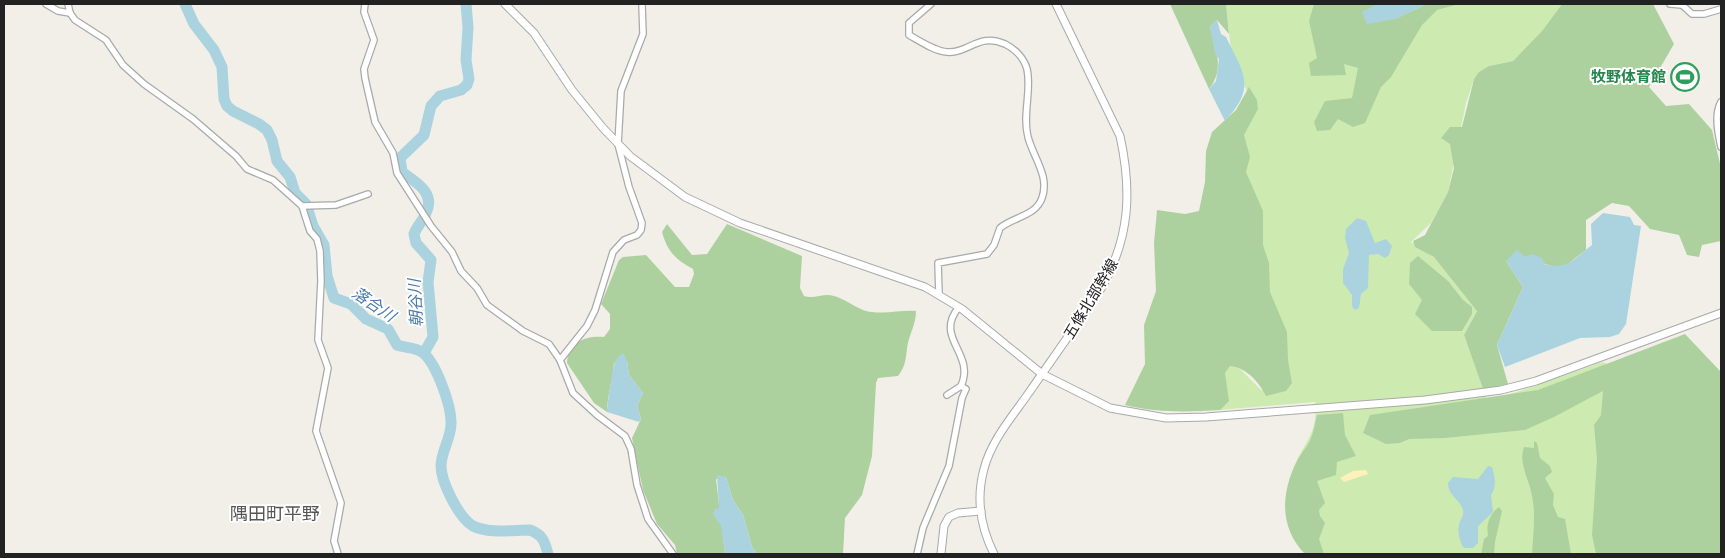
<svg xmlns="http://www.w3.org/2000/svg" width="1725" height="558" font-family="'Fira Sans Condensed','Noto Sans JP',sans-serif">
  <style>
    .grass { fill: #cdebb0 }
    .forest { fill: #add19e }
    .sand { fill: #fff1ba }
    .water { fill: #aad3df }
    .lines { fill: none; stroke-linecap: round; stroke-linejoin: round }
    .river { stroke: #aad3df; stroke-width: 11 }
    .minor-casing { stroke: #a9a9a9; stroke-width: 8 }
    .tertiary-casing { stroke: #a9a9a9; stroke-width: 9 }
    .minor { stroke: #fff; stroke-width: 5.5 }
    .tertiary { stroke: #fff; stroke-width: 7 }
    .labels { text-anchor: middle; stroke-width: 4; stroke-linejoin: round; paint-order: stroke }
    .leisure-label { font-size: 15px; font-weight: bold; fill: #27864d; stroke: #fff; text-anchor: end }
    .street-label { font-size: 15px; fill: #222; stroke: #fff }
    .water-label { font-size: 16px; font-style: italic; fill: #4a7aab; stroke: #fff }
    .quarter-label { font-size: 18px; fill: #555; stroke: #fff }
  </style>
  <rect width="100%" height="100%" fill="#f2efe9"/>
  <path class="grass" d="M1226,4H1562L1542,31L1513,61L1489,66L1474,79L1466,103L1448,192L1431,223L1411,242L1487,292L1464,335L1487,400L1517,392L1603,362L1619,370L1721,554H1305C1279,527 1281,493 1297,460C1308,438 1318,429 1315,402L1220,410V360L1240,369L1261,390L1283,386L1274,323L1233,139L1251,99L1232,61Z"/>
  <g class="forest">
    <path d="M1170,4H1226L1229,34L1217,20L1210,27C1216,49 1225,70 1209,89Z"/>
    <path d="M1314,4H1377L1374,7L1395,19L1427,4H1459L1437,10L1422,25L1391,77L1381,87L1365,123L1353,127L1338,119L1330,130L1317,131L1314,122L1325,101L1352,98L1358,68L1344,64L1346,75L1311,76L1309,63L1317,58L1309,21Z"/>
    <path d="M1562,4H1653L1674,44L1649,87L1666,106L1689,104L1712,130L1721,168V241L1702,245L1699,257L1687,255L1679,235L1650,229L1629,206L1612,203L1586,220V250L1565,266L1554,267L1525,257L1506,261L1523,287L1497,345L1508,384L1483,389L1464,335L1477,311L1434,257L1415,247L1413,241L1425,235L1448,192L1454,168L1450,144L1441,138L1450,127H1462L1474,79L1479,72L1489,66L1513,61L1542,31Z"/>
    <path d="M1249,87L1257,100L1258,109L1244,135L1250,157L1246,172L1263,211V245L1269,263L1270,292L1287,332L1288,360L1292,383L1286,391L1266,396C1259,382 1247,368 1230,366L1225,373L1229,401L1220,410C1188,412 1157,413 1125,405L1145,364L1144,325L1156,291L1154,243L1157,210L1185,214L1199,211L1205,182L1206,151L1212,132L1236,110Z"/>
    <path d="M667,224L692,255L707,254L727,224L802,256L800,288L804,296C813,299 819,295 828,295C844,296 857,311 872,312C887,314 901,310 916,311C916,322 912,329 909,339C905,353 908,364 898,376L878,378L876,383L872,456L862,495L845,518L843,554H757L752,547L743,515L733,500L726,477L716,479L725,554H677L675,545L657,524L643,490L632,438L641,419L637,406L643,393L629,375L627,361L614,363C613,379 607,397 607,412L594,403L567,363C568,342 586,335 604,337L610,329V314L601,304L619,260L623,257L646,255L675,287H689L694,274L693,269C676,260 667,251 662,232Z"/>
    <path d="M1418,256L1448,281L1463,300L1472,307V314L1462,331H1432L1415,314L1422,300L1409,284L1410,263Z"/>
    <path d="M1685,334L1721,372V554H1596L1592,535L1597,459L1594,425L1601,415L1603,391L1554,417L1525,430L1445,438L1409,439L1400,443L1386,444L1363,433L1370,415L1538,390Z"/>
    <path d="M1343,413L1345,435L1356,456L1337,462L1336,475L1317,481L1325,503L1319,510L1320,516L1325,523L1319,539L1324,554H1305C1279,527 1281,493 1297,461C1301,453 1308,446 1311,438C1314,431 1315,422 1317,415Z"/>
    <path d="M1534,441L1537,443L1540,458L1550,466L1552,472L1545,478L1554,494L1553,505L1558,517L1565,519L1571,554H1532C1533,535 1536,515 1532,496C1529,478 1518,464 1524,447L1534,448Z"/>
    <path d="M1499,507L1502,511L1495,542L1494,554H1481L1484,539L1488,536C1486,524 1489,515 1499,507Z"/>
  </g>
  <path class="sand" d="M1366,470L1368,474L1344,482L1340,478L1353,471Z"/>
  <g class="water">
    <path d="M1377,4H1427L1395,19L1367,24L1362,12Z"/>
    <path d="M1217,20L1221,34L1226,37C1244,74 1257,87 1225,121L1209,89L1216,81L1219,59L1215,54L1210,27Z"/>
    <path d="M1603,213L1630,217L1634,225L1641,226L1626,324L1619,334L1610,337L1580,338L1505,367L1497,345L1523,287L1506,261L1517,250L1525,257L1532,254L1542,258L1544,264C1567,271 1575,258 1592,245L1591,224Z"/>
    <path d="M1357,218L1366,221L1375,243L1386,239L1392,246L1389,255L1385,258L1378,254L1369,255L1368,288L1361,294L1359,308L1355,310L1352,306V295L1343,283V269L1349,253L1345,238L1346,229Z"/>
    <path d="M623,353L627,361L629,375L643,393L637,406L641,419L639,422L607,412C607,406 613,367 615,362C617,358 620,355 623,353Z"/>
    <path d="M1488,466L1492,467C1495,477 1497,487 1491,495L1493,512L1478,526V543L1473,548H1464C1460,543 1457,531 1459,525C1460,520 1464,516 1463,510C1460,499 1448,496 1448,483L1453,477L1478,479Z"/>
    <path d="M717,475L726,477L733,500L743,515L752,547L757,554H725L721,526L713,514L715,509L719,508Z"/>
  </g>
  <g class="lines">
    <g class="river">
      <path d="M185,4L194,24L214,50L222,67L224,99L227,106L233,111L259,124L267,130L272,140L277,161L290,177L295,193L306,204L313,226L324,245L327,276L334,298L351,304L366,319L388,329L397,345C405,348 414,347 422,352C436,362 451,405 451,422C452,437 441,451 441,466C441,482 459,518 473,526C489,534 513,530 530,530C543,535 545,542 548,554"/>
      <path d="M424,353L433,337L428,282L431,260L416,243L414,234C417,226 423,221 426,213C436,193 416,182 402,172L400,158L424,135L431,106L440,96L461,90L467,85L469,79L466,60L468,27L466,4"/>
    </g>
    <defs>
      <g id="minor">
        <path d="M46,4L58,11L70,13"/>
        <path d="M68,4L70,13L75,20L106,40L123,65L144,84L193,119L236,156L247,169L273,180L302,206L310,231L317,239L320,251L321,281L318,340L328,368L316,431L341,503L334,541L338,554"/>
        <path d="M365,4L364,12L374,40L364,69L365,78L375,122L393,153L397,173L431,226L452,252L461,271L477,288L487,305L523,331L549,344L560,360L573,393L597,415L625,436L631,449L637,485L648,519L673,554"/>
        <path d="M931,4L909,23V35C920,41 934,51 947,52C968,54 979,32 1005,44C1015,49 1024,58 1027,69C1032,91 1022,114 1028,137C1033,157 1050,176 1042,198C1036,216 1013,217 1000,228L994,245L987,254L938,263L939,294"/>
        <path d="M1670,4L1682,5"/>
        <path d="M1681,4L1692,14H1704L1721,9"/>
        <path d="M1721,102C1714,114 1718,133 1721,147"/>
        <path d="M302,206L336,205L368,194"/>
        <path d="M560,360L587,326L595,310L613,252L624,240L637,235L641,230L642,223L629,187L618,144L621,91L643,34L642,4"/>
        <path d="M947,395L961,386C976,353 933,338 959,307"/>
        <path d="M917,554L923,528L949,466L962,398L966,389L961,386"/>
      </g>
      <g id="tertiary">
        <path d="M505,4L534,33L572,90L603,128L630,156L685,197L740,223L925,287L962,309L1042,374L1110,408L1166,418L1206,417L1425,400L1501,390L1536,381L1721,313"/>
        <path d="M941,554L944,526L949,517L958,513L981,511"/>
        <path d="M994,554C981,528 976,498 984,469C991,441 1012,417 1028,394C1053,358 1078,323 1102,287C1130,237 1132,191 1120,136L1056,4"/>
      </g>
    </defs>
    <use href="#minor" class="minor-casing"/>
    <use href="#tertiary" class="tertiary-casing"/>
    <use href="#minor" class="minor"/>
    <use href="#tertiary" class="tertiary"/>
  </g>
  <defs>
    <symbol id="stadium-ring" viewBox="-11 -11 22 22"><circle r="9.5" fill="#fff" stroke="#2e9e5b" stroke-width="1.5"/><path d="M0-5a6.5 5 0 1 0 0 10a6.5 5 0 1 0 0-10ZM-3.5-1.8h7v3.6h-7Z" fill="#2e9e5b"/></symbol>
  </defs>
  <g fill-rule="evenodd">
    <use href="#stadium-ring" x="1669" y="61" width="32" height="32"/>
  </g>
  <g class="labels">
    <g class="leisure-label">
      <text x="1666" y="82">牧野体育館</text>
    </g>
    <g class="street-label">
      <text transform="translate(1091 299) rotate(-59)" y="5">五條北部幹線</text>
    </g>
    <g class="water-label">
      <text transform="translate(415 303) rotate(-93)" y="6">朝谷川</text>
      <text transform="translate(374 304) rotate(34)" y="6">落合川</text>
    </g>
    <g class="quarter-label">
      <text x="275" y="520">隅田町平野</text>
    </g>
  </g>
  <rect width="1725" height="558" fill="none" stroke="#222222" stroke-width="10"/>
</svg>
